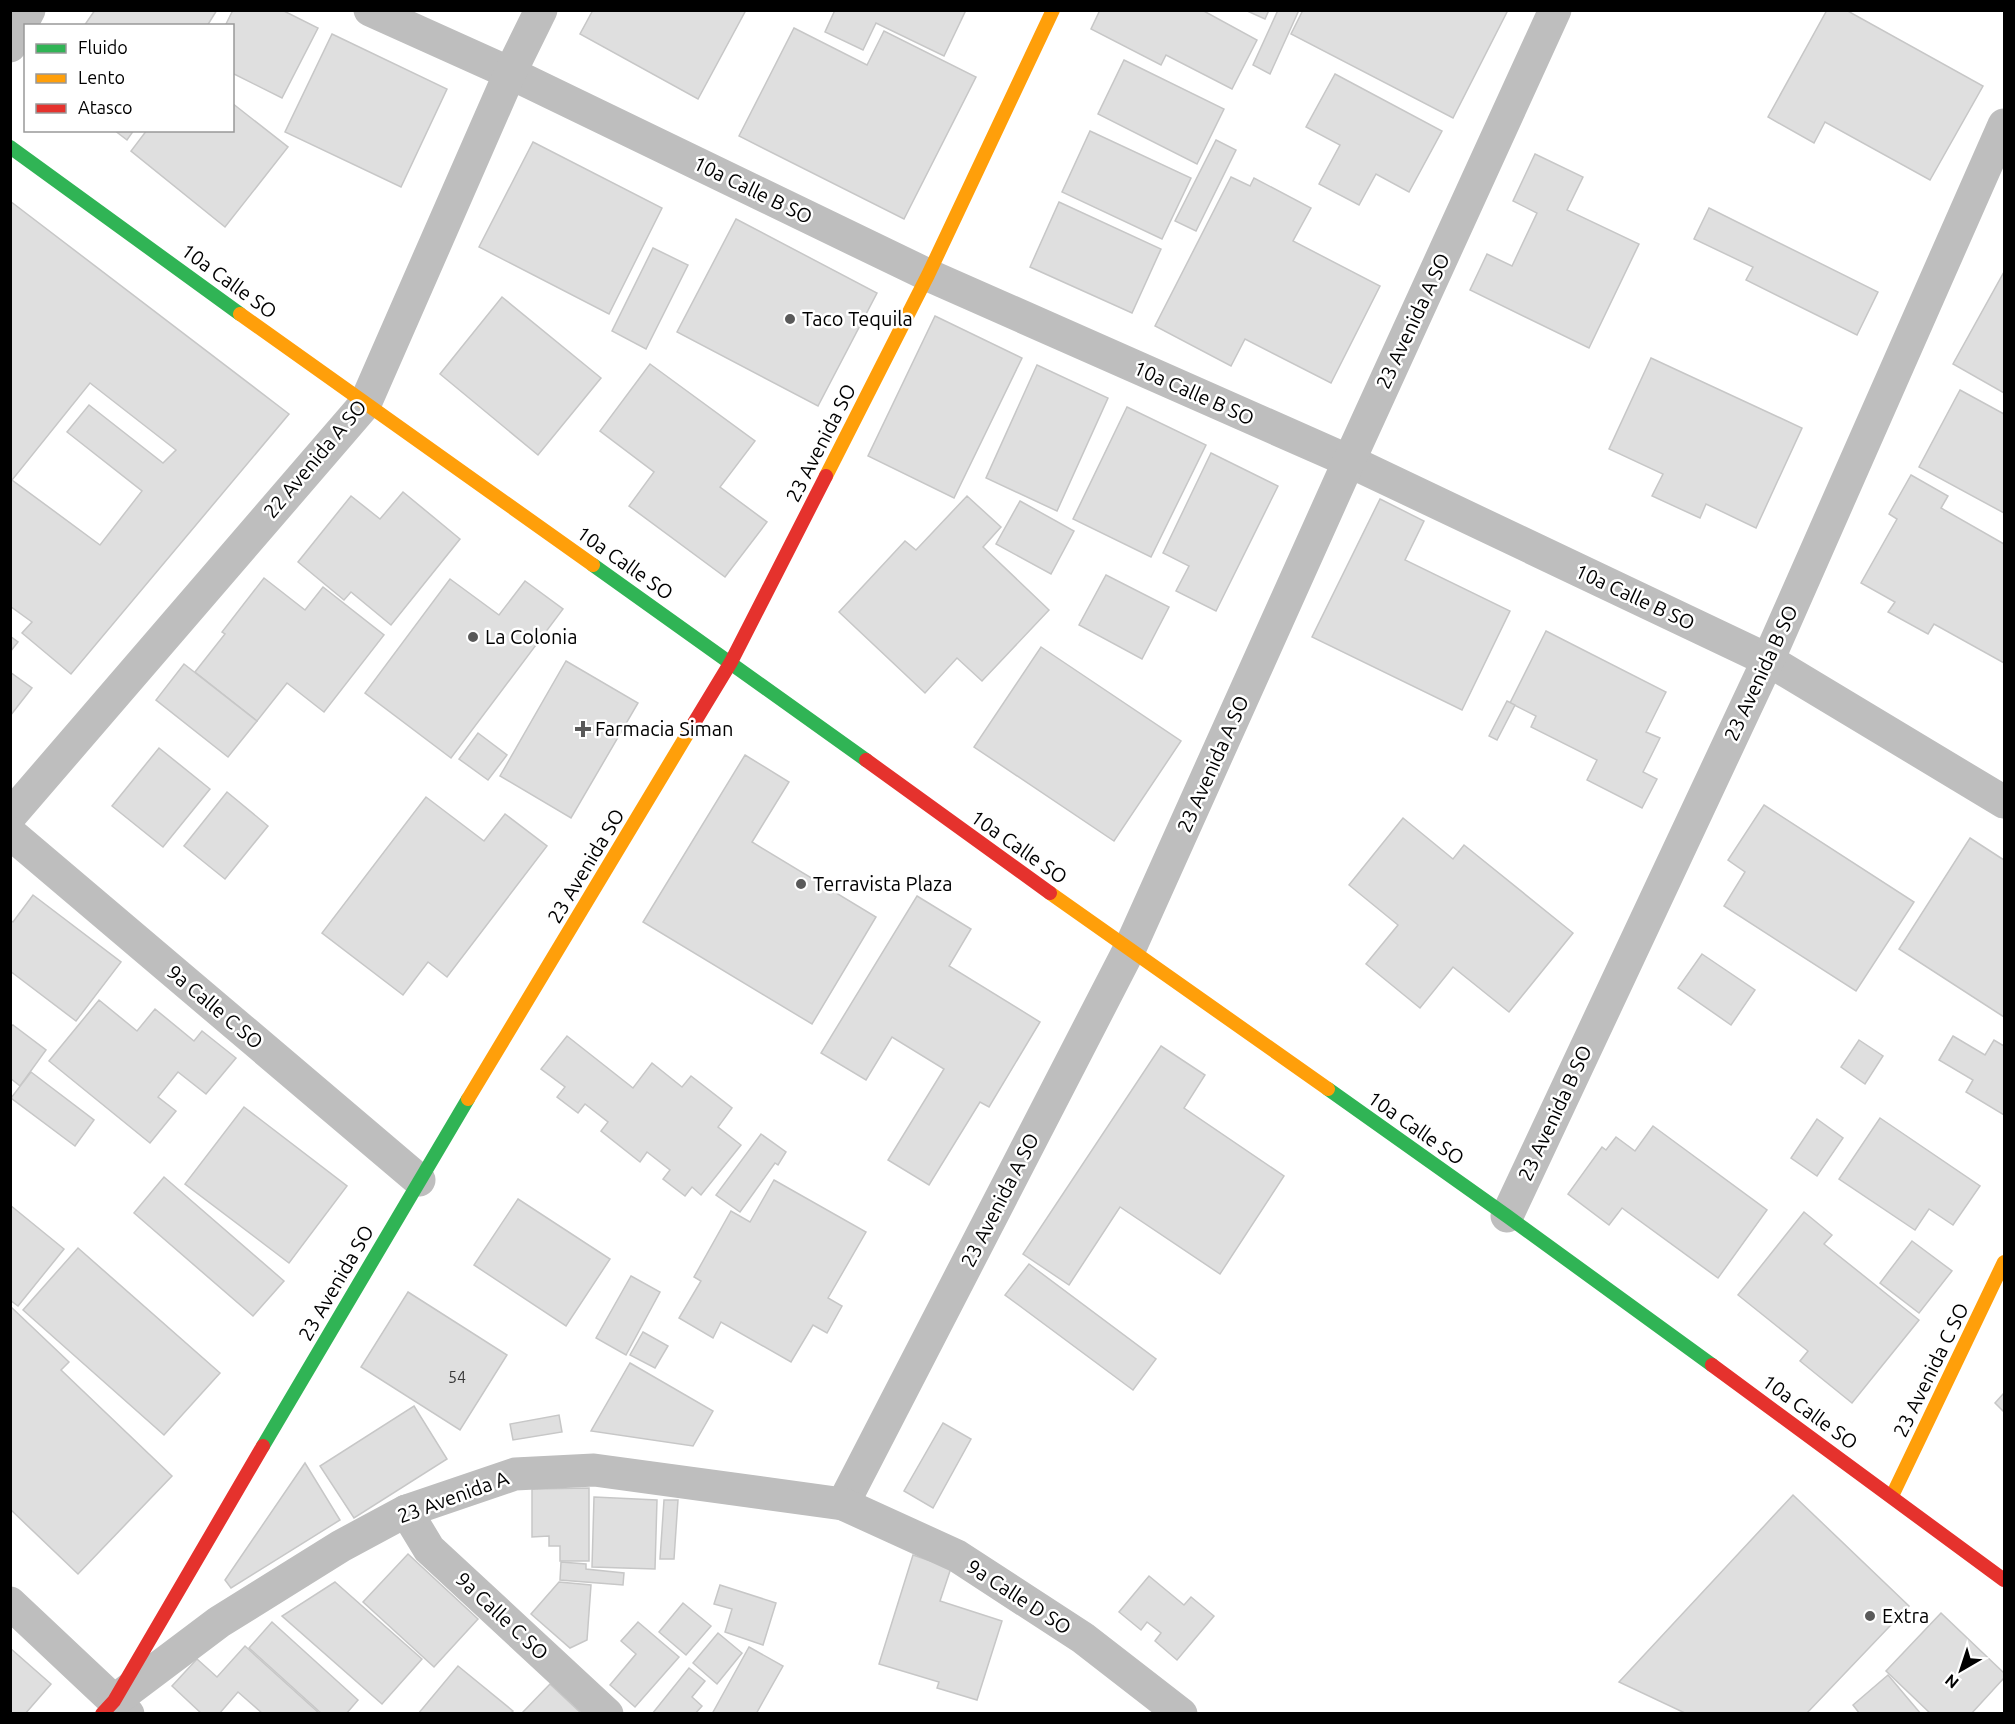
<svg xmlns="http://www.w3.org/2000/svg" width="2015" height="1724" font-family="Ubuntu,sans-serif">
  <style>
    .building { fill: #dfdfdf; stroke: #c7c7c7; stroke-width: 1.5; fill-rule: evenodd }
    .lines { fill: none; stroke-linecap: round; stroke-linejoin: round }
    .street { stroke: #bebebe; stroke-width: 33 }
    .fast { stroke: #30b455; stroke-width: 14 }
    .slow { stroke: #ff9f0a; stroke-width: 14 }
    .jam { stroke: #e5322d; stroke-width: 14 }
    .poi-dot { fill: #595959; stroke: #fff; stroke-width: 2 }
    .labels { text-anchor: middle; stroke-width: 5; stroke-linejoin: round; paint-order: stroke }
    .number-label { font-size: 16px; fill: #383838 }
    .street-label { font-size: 20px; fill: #000; stroke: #fff }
    .poi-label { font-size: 20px; fill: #000; stroke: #fff; text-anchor: start }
  </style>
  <rect width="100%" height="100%" fill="#fff"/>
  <g class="building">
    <path d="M95,10H217L207,26H84Z"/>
    <path d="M233,10H282L318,28L282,98L232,73V26H225Z"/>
    <path d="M593,10H746L698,99L580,34Z"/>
    <path d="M835,10H966L944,56L876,23L863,50L825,32Z"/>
    <path d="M1100,10H1202L1257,40L1232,89L1166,55L1161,65L1091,29Z"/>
    <path d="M1245,10H1269L1265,19Z"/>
    <path d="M1278,10H1299L1270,74L1253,65Z"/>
    <path d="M1303,10H1508L1453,118L1291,34Z"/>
    <path d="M1827,10H1846L1983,86L1930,180L1825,122L1814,143L1768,117Z"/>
    <path d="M794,28L867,65L884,31L976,77L904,219L739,136Z"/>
    <path d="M332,34L447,89L401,187L285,132Z"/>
    <path d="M1124,60L1224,109L1197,164L1098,114Z"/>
    <path d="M1335,74L1442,131L1409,192L1376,174L1359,205L1319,184L1340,145L1306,127Z"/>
    <path d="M232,103L288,147L225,227L131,151L147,130H232Z"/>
    <path d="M114,130H134L127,140Z"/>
    <path d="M1090,131L1191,178L1162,239L1062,192Z"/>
    <path d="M1216,140L1236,150L1196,231L1175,221Z"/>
    <path d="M533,142L662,208L609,314L479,247Z"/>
    <path d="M1535,154L1583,177L1567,210L1639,244L1589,348L1470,290L1487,254L1512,266L1537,213L1513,201Z"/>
    <path d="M1231,177L1250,186L1254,178L1311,208L1293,241L1380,286L1331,383L1245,339L1231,366L1155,326Z"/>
    <path d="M10,201L289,414L71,674L22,633L32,622L10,606ZM90,383L176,450L163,463L89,405L67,432L142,491L100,545L12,480Z"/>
    <path d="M1059,202L1161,249L1132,313L1030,267Z"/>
    <path d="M1709,208L1878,292L1857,335L1746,280L1753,267L1694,239Z"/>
    <path d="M736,219L877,293L818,406L677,332Z"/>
    <path d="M653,248L688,265L646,349L612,331Z"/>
    <path d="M2004,272V393L1953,364Z"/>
    <path d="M502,297L601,378L538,455L440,374Z"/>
    <path d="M935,316L1022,358L954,498L868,456Z"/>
    <path d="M1651,358L1802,428L1756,528L1706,504L1700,518L1652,496L1663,474L1609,449Z"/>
    <path d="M650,364L755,441L720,487L767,522L725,577L629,506L654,472L600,431Z"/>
    <path d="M1037,365L1108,398L1057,511L986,478Z"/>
    <path d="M1960,390L2004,414V513L1919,467Z"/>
    <path d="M1127,407L1206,445L1151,557L1073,519Z"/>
    <path d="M1211,453L1278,486L1216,611L1176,591L1189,566L1163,553Z"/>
    <path d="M1911,475L1948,496L1941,508L2004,544V663L1934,624L1928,634L1888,612L1895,602L1861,583L1897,519L1889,514Z"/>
    <path d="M403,492L460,539L391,625L351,592L344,600L298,562L351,496L380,519Z"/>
    <path d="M967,496L1001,527L983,547L1049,610L982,681L957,658L925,693L839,612L905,541L916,550Z"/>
    <path d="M1380,499L1424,521L1405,560L1510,611L1462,710L1312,637Z"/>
    <path d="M1020,501L1074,531L1051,574L996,544Z"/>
    <path d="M1106,575L1169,607L1142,659L1079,625Z"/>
    <path d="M264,578L305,610L323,587L384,635L324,712L287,683L257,721L195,672L225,634L222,632Z"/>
    <path d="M450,579L499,615L525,581L563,609L451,758L365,693Z"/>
    <path d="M1546,631L1666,692L1646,732L1660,738L1643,772L1657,779L1642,808L1587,780L1597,760L1531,727L1536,716L1510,703Z"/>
    <path d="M10,636L18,642L10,652Z"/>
    <path d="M1041,647L1181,741L1114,841L974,747Z"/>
    <path d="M566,661L638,703L571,818L500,776Z"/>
    <path d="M184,664L257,721L228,757L156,700Z"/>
    <path d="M10,672L32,688L10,716Z"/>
    <path d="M1507,701L1515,705L1497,740L1489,736Z"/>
    <path d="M478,733L507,755L488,780L459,759Z"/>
    <path d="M159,748L210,789L163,847L112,806Z"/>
    <path d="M745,755L789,782L752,842L876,917L812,1024L643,922Z"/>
    <path d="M227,792L268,826L225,879L184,846Z"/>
    <path d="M426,797L484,841L505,814L547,846L447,977L428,962L403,995L322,933Z"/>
    <path d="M1764,805L1914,902L1856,991L1724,906L1745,872L1728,860Z"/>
    <path d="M1403,818L1453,859L1464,845L1573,933L1509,1012L1453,967L1420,1008L1366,964L1398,925L1349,885Z"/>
    <path d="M1970,838L2004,860V1017L1899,949Z"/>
    <path d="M33,895L121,962L76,1021L10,971V920L13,922Z"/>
    <path d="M917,896L971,929L949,966L1040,1022L989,1107L980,1102L929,1185L888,1160L944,1069L892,1037L866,1080L821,1053Z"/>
    <path d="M1702,954L1755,990L1731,1025L1678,988Z"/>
    <path d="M99,1000L137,1031L155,1009L194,1041L202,1031L236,1058L206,1094L178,1072L158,1097L176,1111L150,1143L49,1061Z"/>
    <path d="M13,1025L46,1050L20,1086L10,1078V1027Z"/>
    <path d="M567,1036L633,1088L652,1063L682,1087L691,1076L732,1108L718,1127L741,1145L701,1195L692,1187L685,1196L663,1179L670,1170L647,1152L640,1162L601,1131L608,1122L585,1104L578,1113L557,1097L565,1087L541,1069Z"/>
    <path d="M1953,1036L1985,1055L1994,1040L2004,1046V1115L1966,1092L1973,1080L1939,1060Z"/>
    <path d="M1859,1040L1883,1056L1865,1084L1841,1067Z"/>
    <path d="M1161,1046L1205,1075L1184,1108L1284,1176L1220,1274L1120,1207L1069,1285L1023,1254Z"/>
    <path d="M31,1072L94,1120L75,1146L11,1098Z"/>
    <path d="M244,1107L347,1186L289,1263L185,1184Z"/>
    <path d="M1880,1118L1980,1186L1953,1225L1929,1209L1915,1230L1839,1179Z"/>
    <path d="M1817,1119L1843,1138L1817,1176L1791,1158Z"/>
    <path d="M1653,1126L1767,1210L1718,1278L1622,1208L1609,1225L1568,1194L1602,1147L1606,1150L1616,1137L1635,1151Z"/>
    <path d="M761,1134L786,1152L778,1165L775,1163L740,1212L716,1195Z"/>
    <path d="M164,1177L284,1281L253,1316L134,1213Z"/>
    <path d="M774,1180L866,1232L828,1298L842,1306L827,1333L813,1325L791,1362L721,1322L713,1338L679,1318L701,1281L694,1277L731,1211L750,1222Z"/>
    <path d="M518,1199L610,1259L566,1326L474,1265Z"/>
    <path d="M10,1205L64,1249L18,1306L10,1300Z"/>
    <path d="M1804,1212L1832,1235L1824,1244L1919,1320L1852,1403L1800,1361L1808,1351L1738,1295Z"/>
    <path d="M1912,1241L1952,1271L1919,1313L1880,1283Z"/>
    <path d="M78,1248L220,1373L164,1435L23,1310Z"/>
    <path d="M1029,1264L1156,1359L1133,1390L1005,1295Z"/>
    <path d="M631,1276L660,1292L626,1355L596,1338Z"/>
    <path d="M408,1292L507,1355L460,1430L361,1367Z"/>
    <path d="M10,1306L69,1362L61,1370L172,1476L78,1574L10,1509Z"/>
    <path d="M643,1332L668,1346L655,1368L630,1355Z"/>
    <path d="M630,1363L713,1411L693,1446L591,1431Z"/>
    <path d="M2004,1393V1412L1995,1403Z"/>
    <path d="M414,1406L447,1459L354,1518L320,1466Z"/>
    <path d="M559,1415L562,1432L513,1440L510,1424Z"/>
    <path d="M943,1423L971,1439L933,1508L904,1491Z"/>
    <path d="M305,1463L340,1520L231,1588L225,1580Z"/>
    <path d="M589,1488V1561H560V1546H549V1536L532,1537V1489Z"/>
    <path d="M1793,1495L1909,1606L1806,1714H1687L1619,1682Z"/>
    <path d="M594,1497L657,1500L655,1569L592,1567Z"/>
    <path d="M664,1500H678L674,1559H660Z"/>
    <path d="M408,1554L478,1619L434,1667L363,1602Z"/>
    <path d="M913,1555L951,1568L940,1601L1002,1621L977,1700L937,1688L939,1682L879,1664Z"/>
    <path d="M561,1562L586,1564V1569L624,1573L623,1585L560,1580Z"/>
    <path d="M1149,1576L1184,1605L1191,1597L1214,1616L1177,1660L1155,1641L1161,1633L1147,1622L1141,1630L1119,1612Z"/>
    <path d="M335,1582L422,1659L382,1704L282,1616Z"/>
    <path d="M559,1582L591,1585L587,1640L570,1648L531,1614Z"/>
    <path d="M720,1585L776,1603L763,1645L725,1632L732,1609L714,1604Z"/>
    <path d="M683,1603L711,1626L686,1655L659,1632Z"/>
    <path d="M1941,1613L2004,1673V1678L1971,1714H1931L1886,1671Z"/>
    <path d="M272,1622L358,1700L346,1714H322L249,1648Z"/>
    <path d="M638,1622L679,1657L635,1707L610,1685L636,1654L621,1641Z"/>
    <path d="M718,1633L742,1653L717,1684L693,1663Z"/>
    <path d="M245,1646L320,1714H263L238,1692L219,1714H202L172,1686L197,1659L217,1677Z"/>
    <path d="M749,1647L783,1666L756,1714H712Z"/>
    <path d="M10,1648L51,1684L25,1714H10Z"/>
    <path d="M458,1666L513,1711L510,1714H418Z"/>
    <path d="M689,1668L705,1681L692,1697L702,1706L695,1714H652Z"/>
    <path d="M1888,1675L1921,1714H1860L1853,1705Z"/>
    <path d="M550,1684L582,1714H525L523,1712Z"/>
  </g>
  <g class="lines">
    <g class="street">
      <path d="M370,10L510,73L928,275L1349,461L1768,660L2004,802"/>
      <path d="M10,46L29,10"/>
      <path d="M10,816L365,404L510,73L541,10"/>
      <path d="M10,833L419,1180"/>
      <path d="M1507,1216L1768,660L2004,125"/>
      <path d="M843,1504L1130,948L1349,461L1555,10"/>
      <path d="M406,1511L429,1549L607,1714"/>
      <path d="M10,1603L128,1714"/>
      <path d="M114,1701L219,1622L341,1546L406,1511L515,1474L594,1470L843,1504L957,1556L1083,1638L1181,1714"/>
    </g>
    <g class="fast">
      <path d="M10,147L240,314"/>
      <path d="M593,565L866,760"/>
      <path d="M1328,1089L1507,1216L1712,1365"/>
      <path d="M263,1446L468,1099"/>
    </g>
    <g class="slow">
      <path d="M240,314L593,565"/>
      <path d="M826,476L928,275L1053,10"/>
      <path d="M1050,893L1328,1089"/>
      <path d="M468,1099L694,723"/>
      <path d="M1892,1496L2004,1262"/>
    </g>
    <g class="jam">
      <path d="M694,723L731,662L826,476"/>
      <path d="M866,760L1050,893"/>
      <path d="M1712,1365L2004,1580"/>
      <path d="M102,1714L114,1701L263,1446"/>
    </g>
  </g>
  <g class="poi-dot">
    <circle cx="790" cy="319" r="6"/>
    <circle cx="473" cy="637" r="6"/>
    <path d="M580 720h6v6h6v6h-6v6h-6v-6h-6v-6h6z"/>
    <circle cx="801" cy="884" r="6"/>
    <circle cx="1870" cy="1616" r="6"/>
  </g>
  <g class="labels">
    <g class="number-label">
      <text x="457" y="1383">54</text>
    </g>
    <g class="street-label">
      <text transform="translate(753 190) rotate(26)" y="7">10a Calle B SO</text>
      <text transform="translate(229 281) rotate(36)" y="7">10a Calle SO</text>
      <text transform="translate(1413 321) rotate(-65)" y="7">23 Avenida A SO</text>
      <text transform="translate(1194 393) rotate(24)" y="7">10a Calle B SO</text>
      <text transform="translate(821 443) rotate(-63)" y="7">23 Avenida SO</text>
      <text transform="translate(315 459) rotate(-50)" y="7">22 Avenida A SO</text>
      <text transform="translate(625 563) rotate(35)" y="7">10a Calle SO</text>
      <text transform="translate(1635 597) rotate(25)" y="7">10a Calle B SO</text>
      <text transform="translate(1761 673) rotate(-65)" y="7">23 Avenida B SO</text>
      <text transform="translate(1213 764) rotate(-66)" y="7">23 Avenida A SO</text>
      <text transform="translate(1019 847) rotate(35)" y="7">10a Calle SO</text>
      <text transform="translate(586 866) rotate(-59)" y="7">23 Avenida SO</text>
      <text transform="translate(215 1007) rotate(40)" y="7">9a Calle C SO</text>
      <text transform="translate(1555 1113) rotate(-65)" y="7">23 Avenida B SO</text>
      <text transform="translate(1416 1128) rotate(35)" y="7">10a Calle SO</text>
      <text transform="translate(1000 1200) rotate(-63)" y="7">23 Avenida A SO</text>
      <text transform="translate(336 1283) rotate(-60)" y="7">23 Avenida SO</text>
      <text transform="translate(1931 1370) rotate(-64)" y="7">23 Avenida C SO</text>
      <text transform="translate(1810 1412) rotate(36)" y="7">10a Calle SO</text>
      <text transform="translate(453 1497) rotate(-20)" y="7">23 Avenida A</text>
      <text transform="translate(1019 1597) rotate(33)" y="7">9a Calle D SO</text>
      <text transform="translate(502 1616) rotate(43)" y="7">9a Calle C SO</text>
    </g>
    <g class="poi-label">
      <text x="802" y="326">Taco Tequila</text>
      <text x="485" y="644">La Colonia</text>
      <text x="595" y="736">Farmacia Siman</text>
      <text x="813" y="891">Terravista Plaza</text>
      <text x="1882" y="1623">Extra</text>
    </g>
  </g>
  <rect width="2015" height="1724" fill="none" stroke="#000000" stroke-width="24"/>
  <rect x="24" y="24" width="210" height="108" fill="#ffffff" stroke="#999999" stroke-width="1.5"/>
  <rect x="36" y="44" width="30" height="9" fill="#30b455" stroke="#999999" stroke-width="1.5"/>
  <text x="78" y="54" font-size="18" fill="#000000">Fluido</text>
  <rect x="36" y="74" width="30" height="9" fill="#ff9f0a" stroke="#999999" stroke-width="1.5"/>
  <text x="78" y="84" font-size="18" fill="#000000">Lento</text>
  <rect x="36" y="104" width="30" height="9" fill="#e5322d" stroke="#999999" stroke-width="1.5"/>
  <text x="78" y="114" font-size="18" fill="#000000">Atasco</text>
  <g transform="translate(1961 1670) rotate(219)" stroke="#ffffff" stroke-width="4.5" paint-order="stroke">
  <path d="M0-4.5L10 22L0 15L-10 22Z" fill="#000000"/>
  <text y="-9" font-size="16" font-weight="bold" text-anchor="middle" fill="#000000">N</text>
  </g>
</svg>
